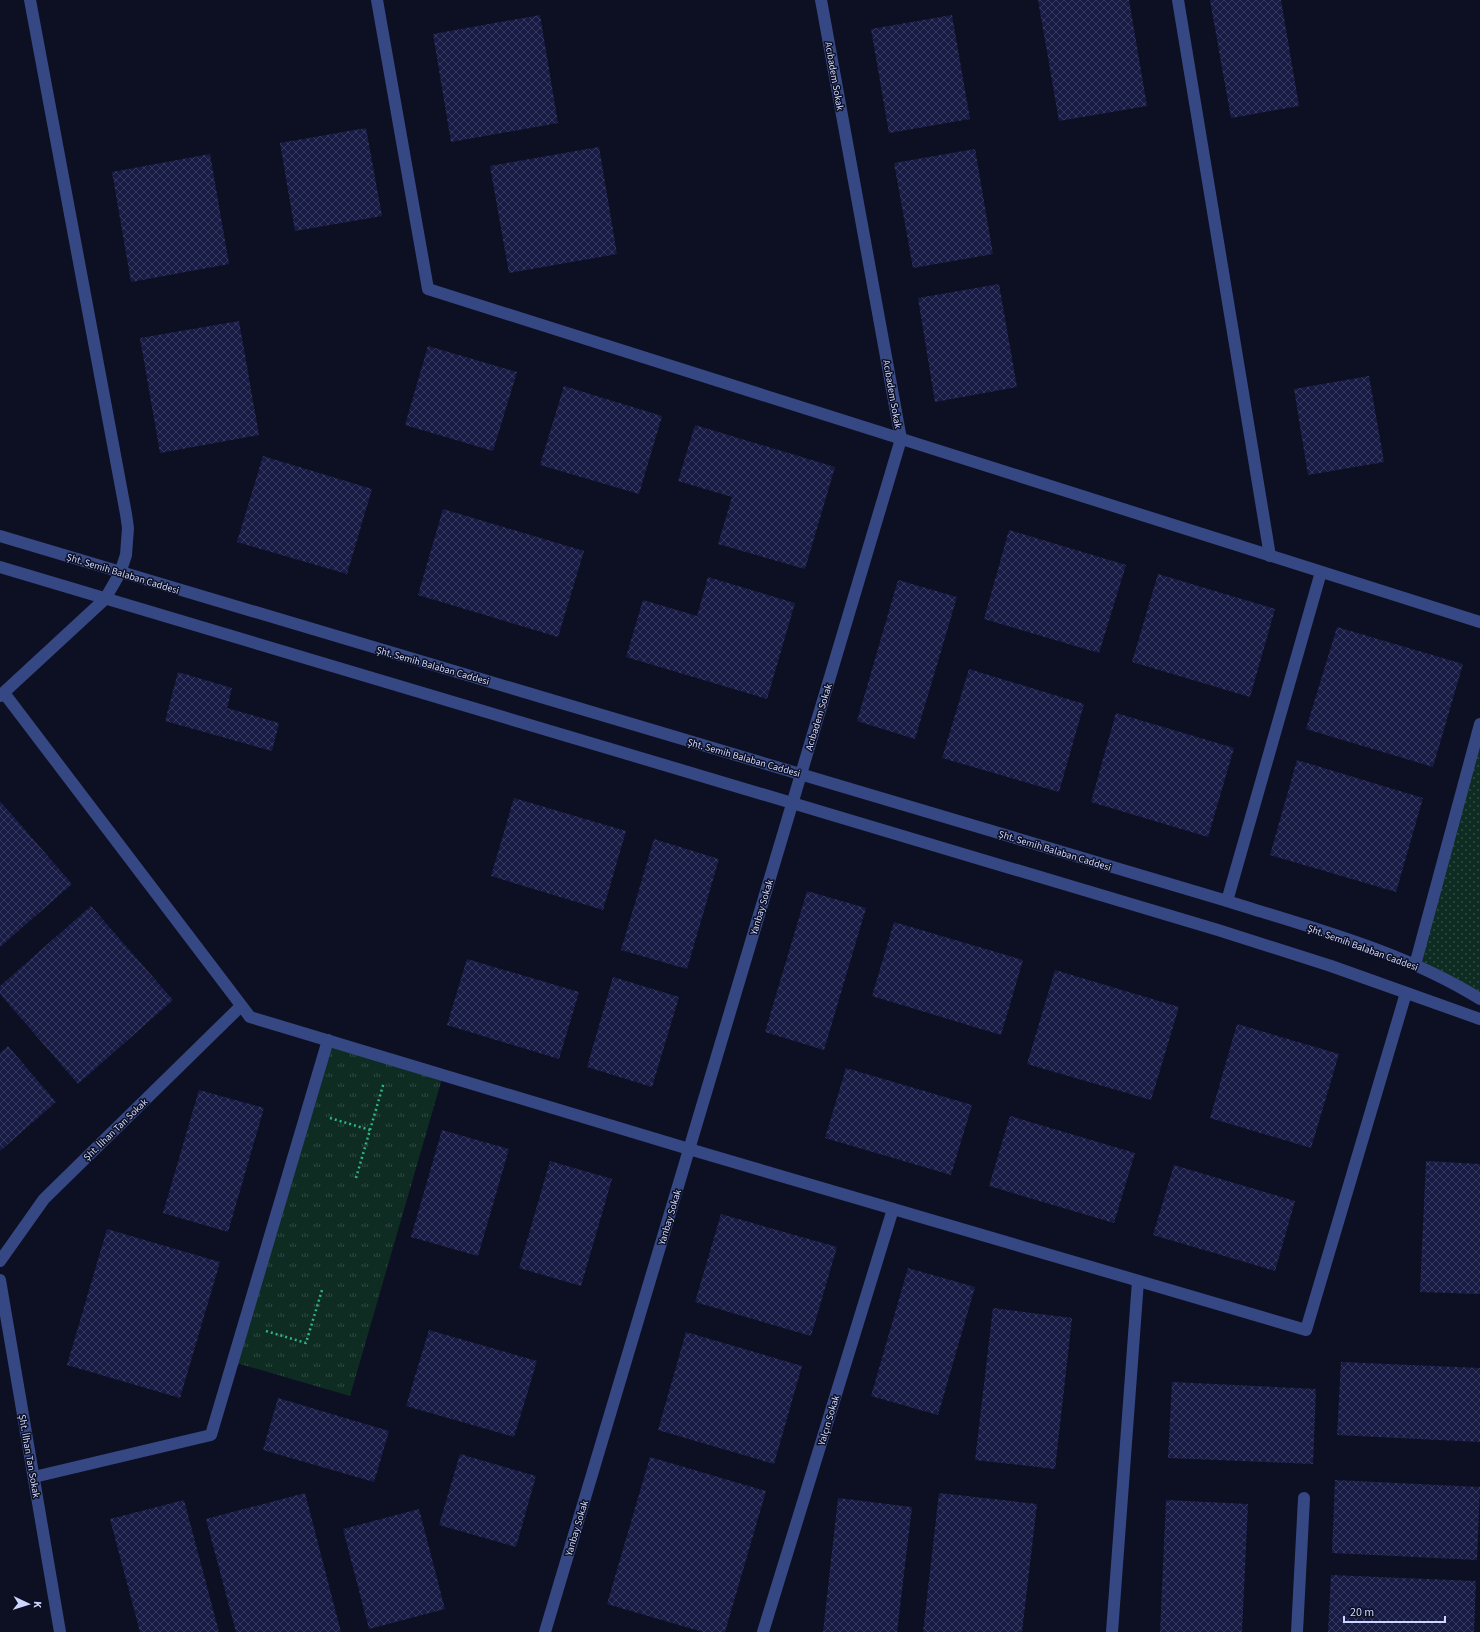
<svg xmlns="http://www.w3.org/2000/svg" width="1480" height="1632" font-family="'Source Sans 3',sans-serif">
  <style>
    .grass { fill: url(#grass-dots) }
    .park { fill: url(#park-tufts) }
    .building { fill: url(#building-cross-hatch) }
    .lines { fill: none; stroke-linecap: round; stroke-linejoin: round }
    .path { stroke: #29b787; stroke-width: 2.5; stroke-dasharray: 2 3; stroke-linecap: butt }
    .minor { stroke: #364883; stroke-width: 12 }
    .labels { text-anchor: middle; stroke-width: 3; stroke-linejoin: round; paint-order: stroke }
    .street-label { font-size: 10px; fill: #cdd6ff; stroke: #0d0f22 }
  </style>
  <defs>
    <pattern id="grass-dots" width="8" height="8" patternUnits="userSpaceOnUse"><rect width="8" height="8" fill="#0f2c23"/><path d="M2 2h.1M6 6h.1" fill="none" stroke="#314a44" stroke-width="1.8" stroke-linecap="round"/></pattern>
    <pattern id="park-tufts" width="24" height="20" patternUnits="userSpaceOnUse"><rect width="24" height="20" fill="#0f2c23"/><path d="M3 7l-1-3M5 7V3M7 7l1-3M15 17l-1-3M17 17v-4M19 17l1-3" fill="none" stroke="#314a44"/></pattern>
    <pattern id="building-cross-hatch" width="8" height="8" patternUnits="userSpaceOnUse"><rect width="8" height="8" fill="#181b44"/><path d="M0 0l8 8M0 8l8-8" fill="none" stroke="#383b60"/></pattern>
  </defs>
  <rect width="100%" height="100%" fill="#0d0f22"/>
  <path class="grass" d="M1480,724V999L1415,965Z"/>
  <path class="park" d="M328,1040L443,1075L350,1396L233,1362Z"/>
  <g class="building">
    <path d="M1038,0H1129L1147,106L1059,121Z"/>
    <path d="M1210,0H1281L1299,106L1231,118Z"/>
    <path d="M540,15L558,123L451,142L433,34Z"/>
    <path d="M952,15L970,119L889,133L871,29Z"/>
    <path d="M366,128L382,216L295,231L280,143Z"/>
    <path d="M599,147L617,254L509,273L490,166Z"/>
    <path d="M975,149L993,254L913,268L894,163Z"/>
    <path d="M210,154L229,264L131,282L112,172Z"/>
    <path d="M999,284L1017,387L935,402L918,298Z"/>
    <path d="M239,321L259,435L160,453L140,338Z"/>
    <path d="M428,346L517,372L493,451L405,425Z"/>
    <path d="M1369,376L1384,462L1308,475L1294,389Z"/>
    <path d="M564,386L662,416L639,494L540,465Z"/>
    <path d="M695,425L835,467L805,569L718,544L732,497L678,481Z"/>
    <path d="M263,456L372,489L347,574L237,542Z"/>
    <path d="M443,509L584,551L558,637L418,595Z"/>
    <path d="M1009,530L1126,565L1099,653L984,619Z"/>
    <path d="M1158,574L1275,609L1250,697L1132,662Z"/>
    <path d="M708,577L795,603L767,699L626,657L643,600L697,616Z"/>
    <path d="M898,580L957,597L915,739L857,721Z"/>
    <path d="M1337,627L1463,664L1433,767L1306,729Z"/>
    <path d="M969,669L1084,704L1059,792L942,758Z"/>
    <path d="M178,672L232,688L227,708L279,723L272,751L165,721Z"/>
    <path d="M1116,713L1234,748L1208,837L1091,802Z"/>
    <path d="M1297,760L1423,798L1396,892L1270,855Z"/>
    <path d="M514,798L626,831L603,910L491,876Z"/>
    <path d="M0,801L72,884L0,947Z"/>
    <path d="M654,839L719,859L687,969L621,950Z"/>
    <path d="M807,891L866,908L824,1050L765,1032Z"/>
    <path d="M91,906L173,1000L78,1084L0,994V986Z"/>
    <path d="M894,922L1023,960L1001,1035L872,996Z"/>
    <path d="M467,959L579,992L559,1059L447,1025Z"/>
    <path d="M1055,970L1179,1007L1151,1100L1027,1064Z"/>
    <path d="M613,977L679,997L652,1087L587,1067Z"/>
    <path d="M1237,1024L1339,1054L1311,1148L1210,1118Z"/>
    <path d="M8,1046L56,1102L0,1151V1053Z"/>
    <path d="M846,1068L972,1105L951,1175L825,1138Z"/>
    <path d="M199,1090L264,1108L228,1232L163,1213Z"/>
    <path d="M1010,1116L1135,1153L1114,1223L989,1186Z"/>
    <path d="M442,1130L509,1149L478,1256L411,1237Z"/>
    <path d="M550,1161L612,1179L581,1286L519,1268Z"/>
    <path d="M1426,1161L1480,1164V1294L1420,1292Z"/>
    <path d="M1174,1165L1295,1201L1275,1271L1153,1235Z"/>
    <path d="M721,1214L837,1247L811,1336L695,1302Z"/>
    <path d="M107,1229L220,1262L180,1398L67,1365Z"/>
    <path d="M908,1268L975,1287L938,1415L871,1396Z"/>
    <path d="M993,1308L1072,1318L1055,1469L975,1460Z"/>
    <path d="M429,1330L537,1361L514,1437L406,1406Z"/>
    <path d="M686,1332L802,1366L774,1464L658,1430Z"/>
    <path d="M1341,1362L1480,1368V1442L1337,1435Z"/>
    <path d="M1172,1382L1316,1389L1313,1464L1168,1458Z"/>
    <path d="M278,1398L389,1431L374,1482L263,1450Z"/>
    <path d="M460,1454L536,1476L516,1547L439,1525Z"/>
    <path d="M650,1457L766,1491L725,1632H703L607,1604Z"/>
    <path d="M1335,1480L1480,1487L1477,1560L1332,1553Z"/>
    <path d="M305,1493L341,1632H236L206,1519Z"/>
    <path d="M939,1493L1037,1504L1022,1632H923Z"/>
    <path d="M838,1498L912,1507L897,1632H823Z"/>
    <path d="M184,1500L219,1632H140L110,1519Z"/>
    <path d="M1166,1500L1248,1504L1242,1632H1160Z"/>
    <path d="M419,1509L445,1609L369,1629L343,1529Z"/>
    <path d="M1331,1575L1476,1581L1474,1632H1328Z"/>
  </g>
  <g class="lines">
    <g class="path">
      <path d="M330,1118L370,1130"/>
      <path d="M356,1178L384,1082"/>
      <path d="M266,1331L306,1343L322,1290"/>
    </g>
    <g class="minor">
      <path d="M377,0L428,289L1480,622"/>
      <path d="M1178,0L1270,556"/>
      <path d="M0,536L1227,901C1312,928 1403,951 1480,999"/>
      <path d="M0,567L1218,930L1331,966L1480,1019"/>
      <path d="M4,693L250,1017L689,1149L1306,1330L1406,993"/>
      <path d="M0,696L105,599L120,573L126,555L128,528L126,514L30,0"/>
      <path d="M1227,901L1321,572"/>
      <path d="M1415,965L1480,724"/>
      <path d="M0,1261L44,1199L241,1006"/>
      <path d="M0,1280L60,1632"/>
      <path d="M34,1477L211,1435L328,1040"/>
      <path d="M545,1632L901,439L821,0"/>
      <path d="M763,1632L893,1209"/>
      <path d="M1112,1632L1138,1281"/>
      <path d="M1297,1632L1304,1498"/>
    </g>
  </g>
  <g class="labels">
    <g class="street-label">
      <text transform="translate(835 76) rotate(80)" y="4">Acıbadem Sokak</text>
      <text transform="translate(893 394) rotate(80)" y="4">Acıbadem Sokak</text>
      <text transform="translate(123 573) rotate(17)" y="4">Şht. Semih Balaban Caddesi</text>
      <text transform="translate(433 665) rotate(16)" y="4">Şht. Semih Balaban Caddesi</text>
      <text transform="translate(818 717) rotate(-73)" y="4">Acıbadem Sokak</text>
      <text transform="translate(744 757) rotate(16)" y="4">Şht. Semih Balaban Caddesi</text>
      <text transform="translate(1055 850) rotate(17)" y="4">Şht. Semih Balaban Caddesi</text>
      <text transform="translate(761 907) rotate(-73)" y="4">Yanbay Sokak</text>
      <text transform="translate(1363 947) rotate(20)" y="4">Şht. Semih Balaban Caddesi</text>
      <text transform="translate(115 1129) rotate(-44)" y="4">Şht. İlhan Tan Sokak</text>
      <text transform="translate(669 1217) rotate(-73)" y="4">Yanbay Sokak</text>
      <text transform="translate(828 1420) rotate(-73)" y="4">Yalçın Sokak</text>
      <text transform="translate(30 1456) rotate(80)" y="4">Şht. İlhan Tan Sokak</text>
      <text transform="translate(576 1528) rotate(-73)" y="4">Yanbay Sokak</text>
    </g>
  </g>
  <g transform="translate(28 1604) rotate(94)" stroke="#0d0f22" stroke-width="3" paint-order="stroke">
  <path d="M0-3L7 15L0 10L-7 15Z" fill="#cdd6ff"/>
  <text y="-6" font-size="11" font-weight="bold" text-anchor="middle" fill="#cdd6ff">K</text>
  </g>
  <path d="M1344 1616v6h101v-6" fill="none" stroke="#cdd6ff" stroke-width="2"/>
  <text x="1350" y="1616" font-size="12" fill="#cdd6ff" stroke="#0d0f22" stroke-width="3" paint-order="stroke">20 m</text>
</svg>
